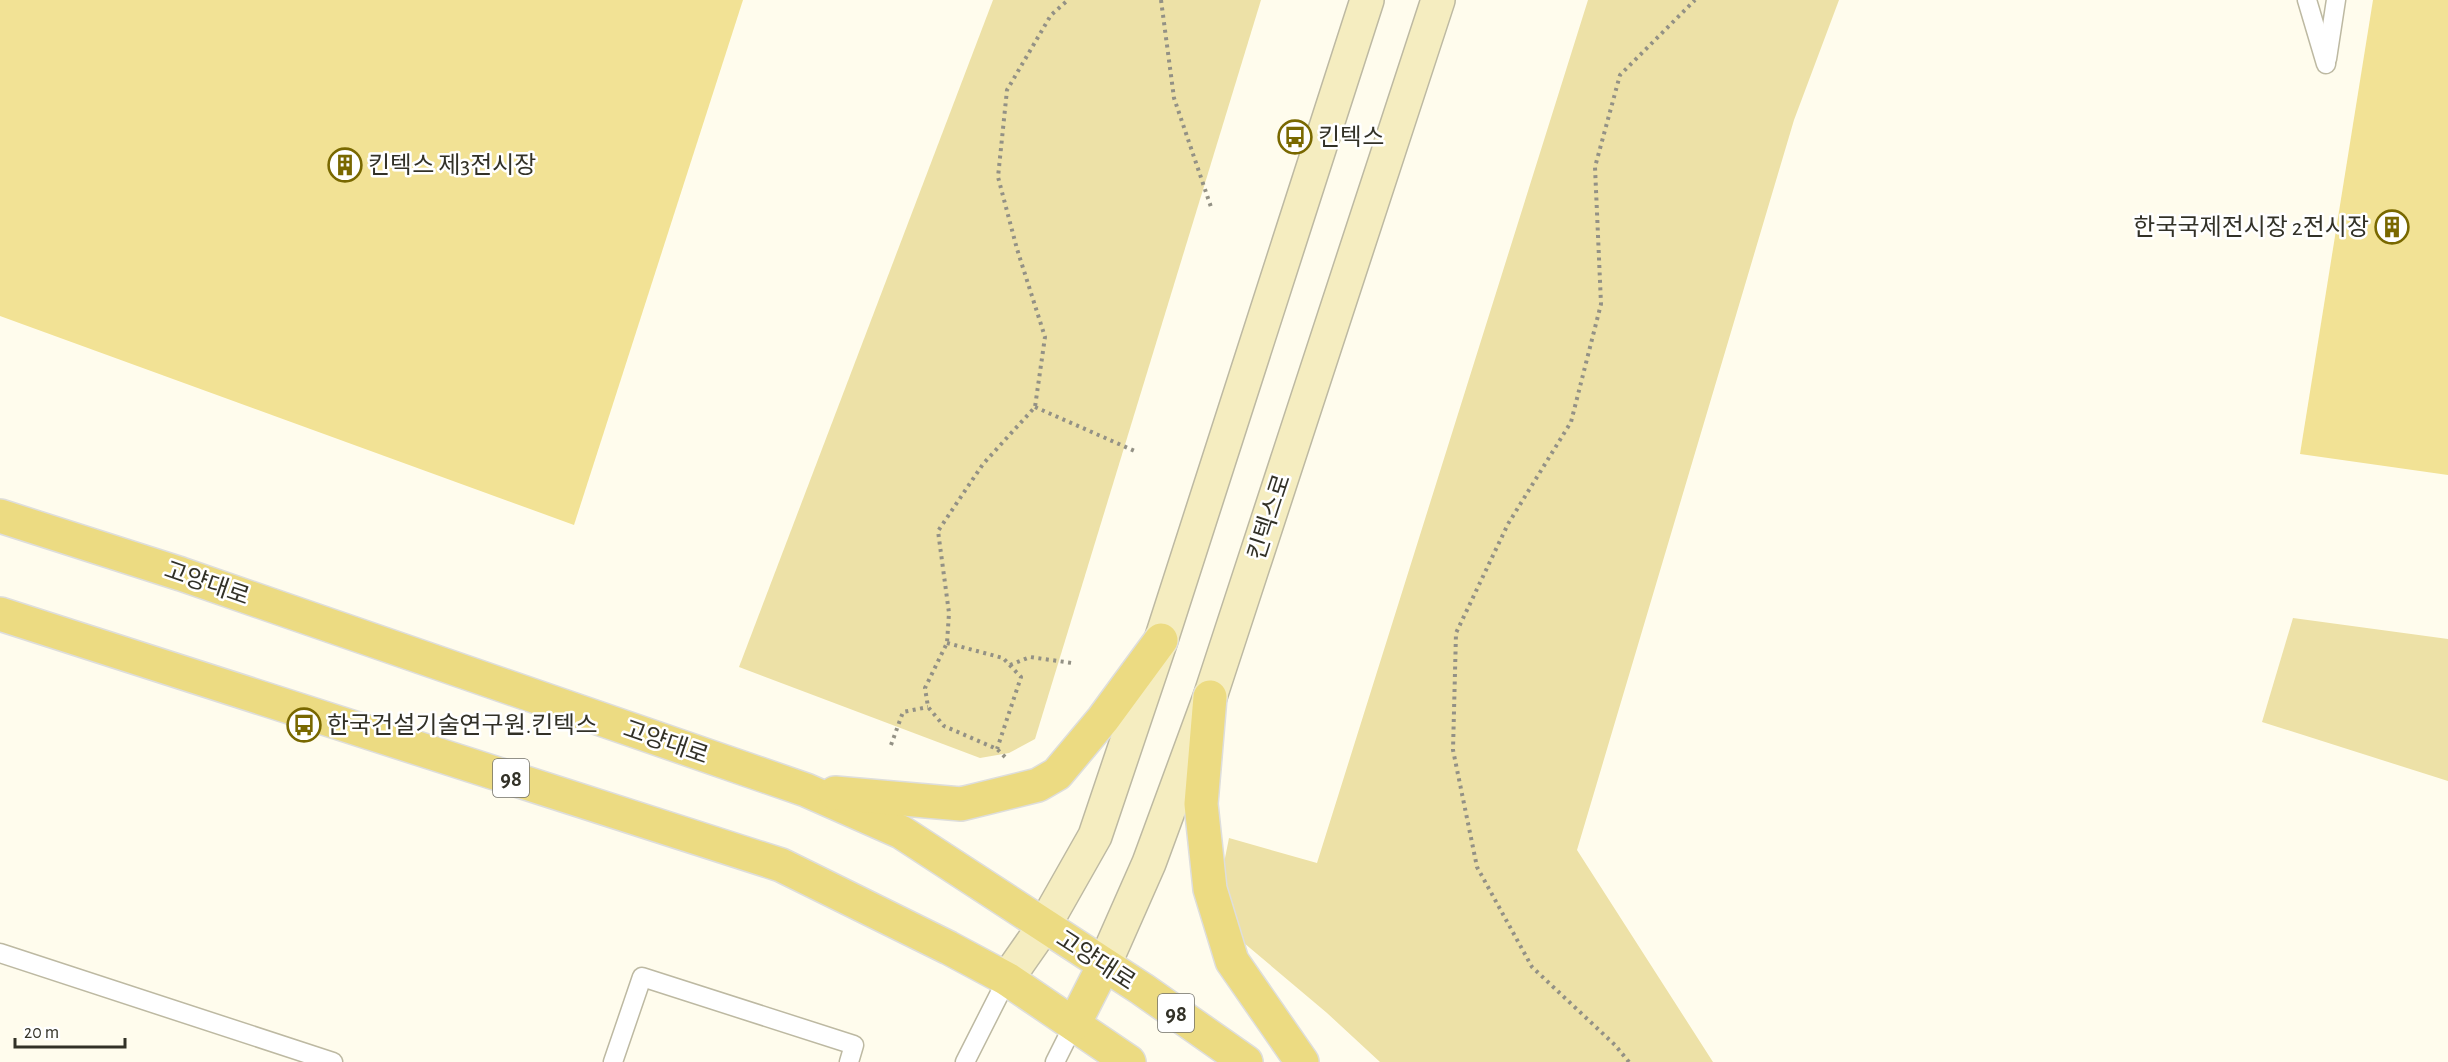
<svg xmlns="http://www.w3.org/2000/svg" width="2448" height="1062" font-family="'Alegreya Sans','Noto Sans KR',sans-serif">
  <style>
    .green { fill: #ede1a7 }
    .building { fill: #f2e295 }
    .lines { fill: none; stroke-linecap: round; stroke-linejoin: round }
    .lane-casing { stroke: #bdb9a2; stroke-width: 21 }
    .secondary-casing { stroke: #bdb9a2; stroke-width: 36 }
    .primary-casing { stroke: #dededc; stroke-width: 36 }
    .path { stroke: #939185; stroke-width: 4; stroke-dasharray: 3 4.5; stroke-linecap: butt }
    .lane { stroke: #fff; stroke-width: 18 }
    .secondary { stroke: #f5edc0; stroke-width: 33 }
    .primary { stroke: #ecdb82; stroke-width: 33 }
    .labels { text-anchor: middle; stroke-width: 5; stroke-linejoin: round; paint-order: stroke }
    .shield { fill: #fff; stroke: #706f68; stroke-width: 1.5 }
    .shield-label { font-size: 22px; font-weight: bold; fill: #323127 }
    .poi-label { font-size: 24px; fill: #323127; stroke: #fff; text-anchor: start }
    .street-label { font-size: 24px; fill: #323127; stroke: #fff }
  </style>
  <rect width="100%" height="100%" fill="#fffced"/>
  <g class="green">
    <path d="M993,0H1261L1035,739L1009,753L980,758L739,667Z"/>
    <path d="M1588,0H1839L1794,120L1577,850L1713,1062H1380L1327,1013L1244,943L1217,898L1229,838L1317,863Z"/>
    <path d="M2293,618L2448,639V781L2262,722Z"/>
  </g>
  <g class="building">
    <path d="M0,0H743L574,525L0,316Z"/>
    <path d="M2373,0H2448V475L2300,454Z"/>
  </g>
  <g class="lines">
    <defs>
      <g id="lane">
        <path d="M2307,0L2326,64"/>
        <path d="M2327,59L2336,0"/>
        <path d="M0,953L333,1062"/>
        <path d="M613,1062L642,977L854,1045L849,1062"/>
        <path d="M965,1062L1007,979"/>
        <path d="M1055,1062L1074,1024"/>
      </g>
      <g id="secondary">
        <path d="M1104,965L1149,863L1210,697L1438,0"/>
        <path d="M1007,979L1044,926L1095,836L1161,640L1367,0"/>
      </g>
      <g id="primary">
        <path d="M0,516L181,574L806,790L901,832L1142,989L1246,1062"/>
        <path d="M0,614L781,865L949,948L1007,979L1129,1062"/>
        <path d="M1210,697L1201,804L1210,889L1232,961L1302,1062"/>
        <path d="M835,793L961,804L1038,785L1057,774L1103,719L1161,640"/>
        <path d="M1074,1024L1104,965"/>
      </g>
    </defs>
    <use href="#lane" class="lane-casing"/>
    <use href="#secondary" class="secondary-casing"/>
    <use href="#primary" class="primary-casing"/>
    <g class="path">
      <path d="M1161,0L1174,98L1212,210"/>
      <path d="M1035,407L1137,452"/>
      <path d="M947,643L1003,658L1021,677L997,749"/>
      <path d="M1010,665L1030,657L1072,663"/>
      <path d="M891,745L903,712L928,707"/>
      <path d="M1005,757L997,749L944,726L928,707L925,688L947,643L949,613L938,531L983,464L1035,407L1045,337L1017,249L998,177L1007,90L1051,15L1068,0"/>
      <path d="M1629,1062L1615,1045L1532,967L1477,867L1453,750L1456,633L1508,524L1571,422L1601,304L1595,167L1620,75L1695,0"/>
    </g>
    <use href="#lane" class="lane"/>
    <use href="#secondary" class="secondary"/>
    <use href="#primary" class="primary"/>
  </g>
  <defs>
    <symbol id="bus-ring" viewBox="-11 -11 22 22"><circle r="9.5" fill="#fff" stroke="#796800" stroke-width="1.5"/><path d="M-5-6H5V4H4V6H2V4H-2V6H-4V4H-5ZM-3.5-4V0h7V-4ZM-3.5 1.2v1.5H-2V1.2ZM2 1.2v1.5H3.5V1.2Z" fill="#796800"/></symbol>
    <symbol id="building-ring" viewBox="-11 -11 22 22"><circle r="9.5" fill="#fff" stroke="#796800" stroke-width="1.5"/><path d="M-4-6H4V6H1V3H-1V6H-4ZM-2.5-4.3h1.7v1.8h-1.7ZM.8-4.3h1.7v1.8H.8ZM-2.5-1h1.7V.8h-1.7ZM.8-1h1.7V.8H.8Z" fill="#796800"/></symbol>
  </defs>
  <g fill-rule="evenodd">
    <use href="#bus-ring" x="1276" y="118" width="38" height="38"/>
    <use href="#building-ring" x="326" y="146" width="38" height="38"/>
    <use href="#building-ring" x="2373" y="208" width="38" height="38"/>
    <use href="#bus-ring" x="285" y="706" width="38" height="38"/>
  </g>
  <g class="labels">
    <g class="shield">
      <rect x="493" y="759" width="36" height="38" rx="4.5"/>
      <rect x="1158" y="994" width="36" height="38" rx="4.5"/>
    </g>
    <g class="shield-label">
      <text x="511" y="786">98</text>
      <text x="1176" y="1021">98</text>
    </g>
    <g class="poi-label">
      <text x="1318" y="145">킨텍스</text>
      <text x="368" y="173">킨텍스 제3전시장</text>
      <text x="2369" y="235" text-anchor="end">한국국제전시장 2전시장</text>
      <text x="327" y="733">한국건설기술연구원.킨텍스</text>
    </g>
    <g class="street-label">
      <text transform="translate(1269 517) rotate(-72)" y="8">킨텍스로</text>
      <text transform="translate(207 583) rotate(19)" y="8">고양대로</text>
      <text transform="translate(666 742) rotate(19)" y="8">고양대로</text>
      <text transform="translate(1096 960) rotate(33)" y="8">고양대로</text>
    </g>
  </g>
  <path d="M15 1038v9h110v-9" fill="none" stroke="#323127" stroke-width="3"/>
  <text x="24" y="1038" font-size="18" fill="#323127" stroke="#ffffff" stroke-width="4.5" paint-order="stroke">20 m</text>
</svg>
